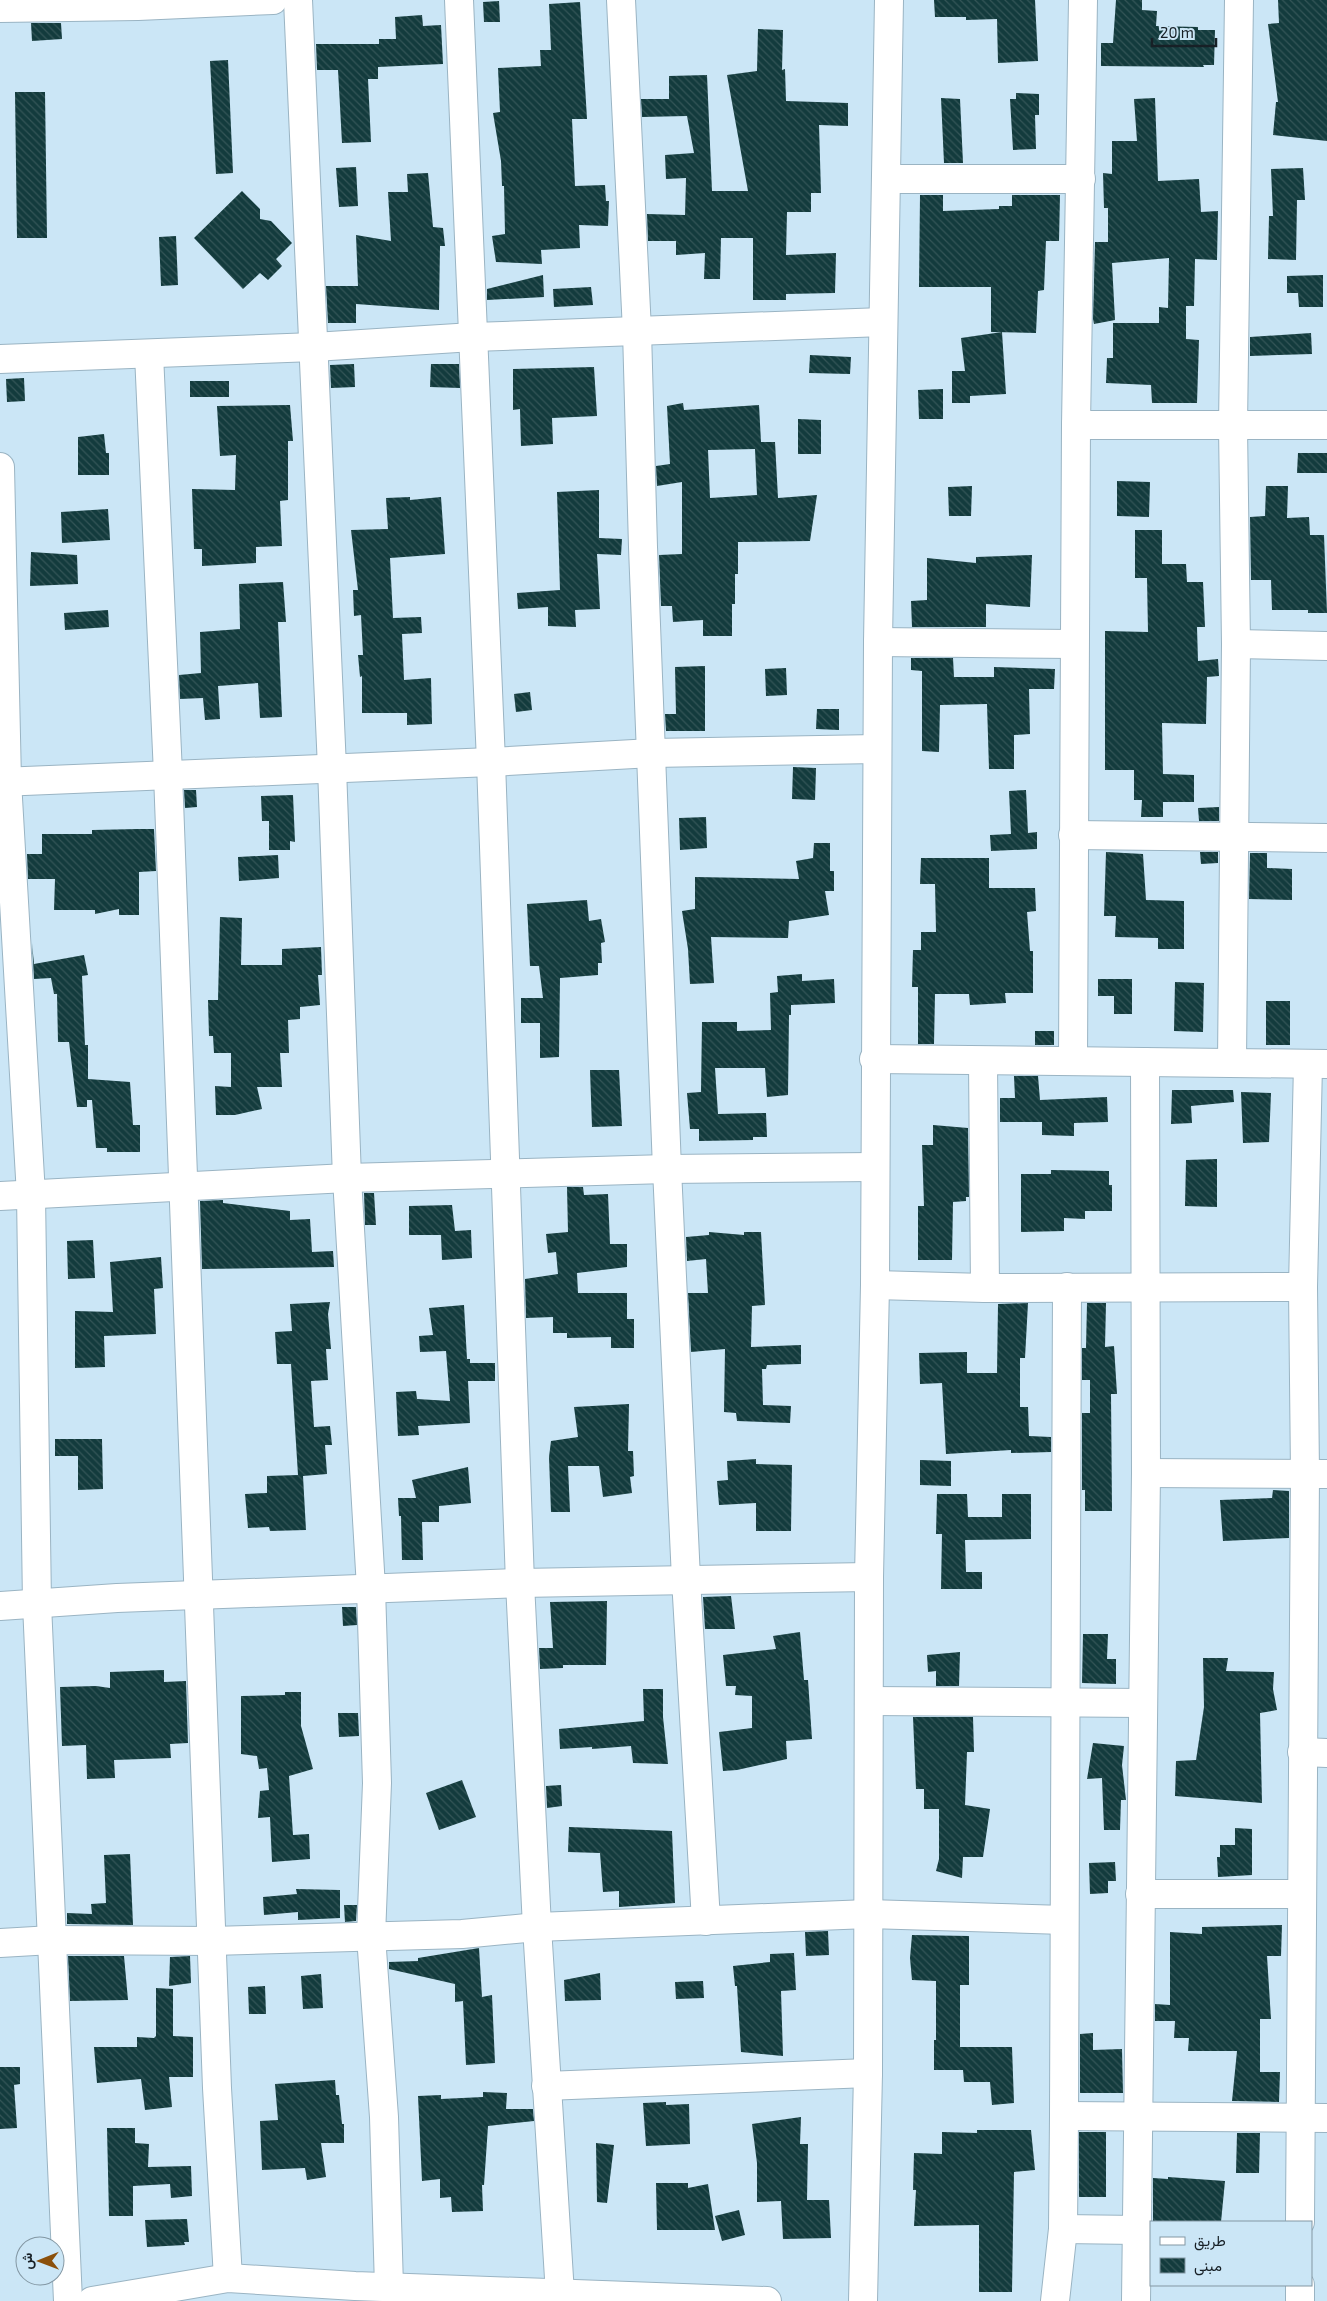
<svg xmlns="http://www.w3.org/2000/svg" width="1327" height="2301" font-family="'Exo 2',Vazirmatn,sans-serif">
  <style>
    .building { fill: url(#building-back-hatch); fill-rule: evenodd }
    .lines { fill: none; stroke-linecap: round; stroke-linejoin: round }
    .minor-casing { stroke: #9ab4c3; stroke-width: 30 }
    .minor { stroke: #fff; stroke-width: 28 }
  </style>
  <defs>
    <pattern id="building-back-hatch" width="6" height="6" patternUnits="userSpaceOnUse" patternTransform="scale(1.25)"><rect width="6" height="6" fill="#133b3d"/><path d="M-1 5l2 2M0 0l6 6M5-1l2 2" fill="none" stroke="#345557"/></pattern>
  </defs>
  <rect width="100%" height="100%" fill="#cbe6f6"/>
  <g class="building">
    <path d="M934,0H1035L1038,61L998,63L997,19L966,20V17H935Z"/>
    <path d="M1116,0H1142V10L1157,11L1156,26L1198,27V30H1215L1214,65H1203L1204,67L1101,66V43H1113Z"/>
    <path d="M1278,0H1327V141L1273,135L1276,102H1278L1268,24L1279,23Z"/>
    <path d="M499,1L500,22H484L483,2Z"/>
    <path d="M580,2L587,119H572L575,186L605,185L606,201H609L608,226L579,225L580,248L541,250L542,264L496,262L492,236L505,234L504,186H502L501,161L493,113L500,112L498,68L541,66L540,50H551L549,4Z"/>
    <path d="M422,15L423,26L441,25L443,64L378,67V79H368L371,142L342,143L338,70H317L316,44H379V39H396L395,17Z"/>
    <path d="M31,23H61L62,39L32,41Z"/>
    <path d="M758,29L783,30L782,70L785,69L786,101L848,103V126L819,125L821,193H811V212H787L786,255L836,253L835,293L786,294V300H753V238H721L720,279H704L705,253L676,255V241H648L647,214L685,215L686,178L666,179L665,155L694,153L687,116L642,117L641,99H669V76L707,75L712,191H748L727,75L757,71Z"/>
    <path d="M228,60L233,173L216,174L210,61Z"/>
    <path d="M15,92H45L47,238H17Z"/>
    <path d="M1016,93L1039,94V115H1035L1036,149L1013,150L1010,99H1016Z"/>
    <path d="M941,98L960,99L963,163H944Z"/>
    <path d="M1155,98L1158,181L1199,179L1201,212L1218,211L1217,260L1195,259L1194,306H1186V339L1199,340L1197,403H1152L1151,385L1106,383L1107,358H1113V323H1159V307L1168,308L1169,258L1112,263L1115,320L1094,324L1093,319L1095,242H1108V208H1104L1103,173L1112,174V141H1137L1134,99Z"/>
    <path d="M356,167L358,206L339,207L336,168Z"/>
    <path d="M1303,168L1305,200H1297L1296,260L1268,259L1269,216H1273L1271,169Z"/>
    <path d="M428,173L433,227L443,228L445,246H440L439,310L356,304V323H328L326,286H358L356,235L391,241L388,192H408L407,174Z"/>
    <path d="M242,191L260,209V219L271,221L292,243L276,259L282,266L268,280L260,273L243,289L194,238Z"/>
    <path d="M920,195H943V211L999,209V206H1012V195H1060L1059,241H1046L1044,290L1038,291L1036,333L991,332V287H919Z"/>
    <path d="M176,236L178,285L161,286L159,237Z"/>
    <path d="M543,275L544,297L487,300V289Z"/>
    <path d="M1323,275V307H1299L1298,293H1287V276Z"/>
    <path d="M591,287L593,305L554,307L553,289Z"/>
    <path d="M1002,332L1006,394L970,396V403H952V371H965L961,338Z"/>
    <path d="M1311,333L1312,354L1250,356V337Z"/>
    <path d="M810,355L851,357L850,374L809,373Z"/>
    <path d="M354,364L355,387L331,388L330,365Z"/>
    <path d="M431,364H459L460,388L430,387Z"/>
    <path d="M594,367L597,416L552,418L553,444L521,446L520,409L513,410V369Z"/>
    <path d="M24,378L25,401L7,402L6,379Z"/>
    <rect x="190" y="381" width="39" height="16"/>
    <path d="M943,389V419H919L918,390Z"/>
    <path d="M683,403L684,410L759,405L761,442H775L778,498L817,495L810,541L738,542V574H735V604H732V636H703V620L673,622L672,606H661L659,555L682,554V482L657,486L656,466L670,464L667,406ZM755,449L757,495L710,498L708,450Z"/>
    <path d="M290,405L293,441H288V500L280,501L282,546L256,547V563L202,566V549H194L192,489L235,490L236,455L220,456L217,406Z"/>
    <path d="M798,419L821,420V454H798Z"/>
    <path d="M104,434L106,453H109V475H78V437Z"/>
    <path d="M1298,453H1327V473H1297Z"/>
    <path d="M1117,481L1150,482L1149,517L1117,516Z"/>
    <path d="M972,486L971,516H949L948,487Z"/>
    <path d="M1266,486H1288L1287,518L1309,517L1310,535H1324L1327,613H1308V610H1272L1271,580H1251L1250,517L1265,516Z"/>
    <path d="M599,490V538L622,539L621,555L597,554L600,609L575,610L576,627L548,626V607L518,609L517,593L560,590L557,492Z"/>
    <path d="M410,497V500L441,497L445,554L390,558L393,618L421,617L422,633L402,634L404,680L431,678L432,724L407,725V713H362V676L360,677L358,655H363L361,615L354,616L353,590H358L351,530L388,529L386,498Z"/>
    <path d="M108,509L110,540L62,543L61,512Z"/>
    <path d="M1135,530H1162V564H1186L1187,582H1203L1205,627H1197L1198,661L1218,659L1219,676L1207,677L1206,724L1162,723L1163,774L1194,775V802H1163V817H1141L1142,800H1134V770H1105V631L1148,632L1147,578H1135Z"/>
    <path d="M31,552L77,555L78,584L30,586Z"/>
    <path d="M1032,555L1030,607L986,604V627H912L911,601L927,600V558L976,563V557Z"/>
    <path d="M283,582L286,622H278L282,717L260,718L258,683L218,686L220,719L205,720L203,698L180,699L179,675L201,673L200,632L240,629L239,584Z"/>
    <path d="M108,610L109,627L65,630L64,613Z"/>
    <path d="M911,658H953L954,677H994V667L1055,669L1054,689H1029L1030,734L1014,735V769H989L987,704L940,705L939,752L922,751V671L911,670Z"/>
    <path d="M705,666V731H666L665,714H676L675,667Z"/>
    <path d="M786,668L787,695L766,696L765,669Z"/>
    <path d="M530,692L532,710L516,712L514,694Z"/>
    <path d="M817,709H839V730L816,729Z"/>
    <path d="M793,767L816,768L815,800L792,799Z"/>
    <path d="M184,790H196L197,807L185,808Z"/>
    <path d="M1026,790L1028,833L1037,832V849L991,851L990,835L1011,834L1009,791Z"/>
    <path d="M293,795L295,842L290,841V850H269V821H262L261,796Z"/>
    <path d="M1219,807V821H1199L1198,808Z"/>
    <path d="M706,817L707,848L680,850L679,818Z"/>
    <path d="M138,829H154L156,871L139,872V915H119V909L95,914V910H54L55,879H28L27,854H42V834H92V830Z"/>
    <path d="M814,843H830V871H834V891H825L829,915L789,921L788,938L711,937L714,983L690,984L688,949L682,911L695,909V877L799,879L796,861L813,858Z"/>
    <path d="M1106,852L1143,854L1146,900L1184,901V949H1158V938L1115,937L1116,916H1104Z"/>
    <path d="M1200,852H1218V863L1201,864Z"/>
    <path d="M1250,853H1267V868L1292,869V900L1249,899Z"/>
    <path d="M278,855L279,878L239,881L238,857Z"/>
    <path d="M921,858H989V888H1035L1036,911L1027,912L1030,951H1033V993H1005L1006,1003L970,1005L969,994H935L934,1044H918V987H912L913,950H921V932H936L935,884H920Z"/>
    <path d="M587,900L589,921L601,919L605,942L601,943L602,963H598V975L560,978L559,1057L540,1058V1023H521V998H543L539,966H530L527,904Z"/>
    <path d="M220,917L242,918L241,965H282V949L321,947L322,975H318L320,1005L300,1007V1019L288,1020L289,1053H280L282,1087H257L262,1109L235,1115H216L215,1086L231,1087V1053H214L213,1036H209L208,1000H218Z"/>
    <path d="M32,943L34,964L84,955L88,975L82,976L85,1045H88V1079L130,1082L133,1125H140V1152H107V1148H96L92,1100H87V1107H77L69,1042H58L57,994H54L51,978L34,979Z"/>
    <path d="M802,974V981L834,979L835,1003L791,1005V1015H789L788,1095L767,1097L765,1068H715L718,1114L766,1113L767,1137H753V1140L699,1141V1129H690L687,1093L701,1092L702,1022H737V1031L771,1030L770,993L778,992L777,976Z"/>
    <path d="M1098,979H1132V1014H1114V996H1098Z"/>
    <path d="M1175,982L1204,983L1203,1032L1174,1031Z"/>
    <rect x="1266" y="1001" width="24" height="44"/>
    <rect x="1035" y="1031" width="19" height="14"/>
    <path d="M590,1070H619L622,1126L592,1127Z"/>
    <path d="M1014,1076H1038L1040,1100L1107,1097L1108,1122L1074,1123V1136L1042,1135V1122H1000V1098H1015Z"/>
    <path d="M1172,1090H1233L1234,1102L1191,1106L1192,1123L1171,1124Z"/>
    <path d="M1241,1092L1271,1093L1269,1142L1243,1143Z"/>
    <path d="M933,1125L968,1128L969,1197H966V1201L953,1202L952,1260H918V1206H924L922,1145H933Z"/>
    <path d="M1217,1159V1207L1185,1206L1186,1160Z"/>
    <path d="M1051,1170L1109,1171V1185H1112V1211H1085V1219L1064,1218V1231L1021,1232V1174H1051Z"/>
    <path d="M567,1187H583L584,1195L608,1194L610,1244H627V1267L577,1273L578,1293H627V1319H634V1348H611V1337L567,1338V1333H553V1317L526,1318L525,1279L558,1274L556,1252L548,1253L546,1234L568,1232Z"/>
    <path d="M364,1193H374L376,1225H365Z"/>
    <path d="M223,1200V1203L290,1211V1220L310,1219L312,1252L333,1251L334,1267L202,1269L200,1201Z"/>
    <path d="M452,1205L455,1231L471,1230L472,1258L442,1260L441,1235H409V1206Z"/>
    <path d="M709,1232L744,1235V1232H761L765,1305L752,1306L751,1347L801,1345V1364L767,1365L766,1369H762L763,1405L791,1406L790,1423L737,1421L736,1413L724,1412L725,1349L691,1352L688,1293H708L706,1259L687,1261L686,1237L709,1235Z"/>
    <path d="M93,1240L95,1278L68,1279L67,1241Z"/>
    <path d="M161,1257L163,1288L154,1289L156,1334L104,1336L105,1367L75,1368V1311L113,1312L110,1262Z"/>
    <path d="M330,1302L328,1314L331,1349H326L328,1380L311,1381L314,1427L330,1426L332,1445H325L327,1474L303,1476L306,1530L270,1531L269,1527L248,1528L245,1494L267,1493V1476L298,1475L291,1364H277L275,1332L292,1331L290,1304Z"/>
    <path d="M1028,1303L1025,1358H1020V1407H1028L1029,1436L1051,1437V1452L1011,1453V1450L946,1454L942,1383L920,1384L919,1353L967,1352V1373H997L998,1304Z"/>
    <path d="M1087,1303H1106L1105,1347L1114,1346L1117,1394H1111L1112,1511H1085V1490H1082V1413H1090V1380H1082V1348H1086Z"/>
    <path d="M464,1305L467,1359H470V1363H495V1381H468L470,1423L418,1426L419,1435L398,1436L396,1392L416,1391L417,1399L450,1401L446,1351L420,1352L419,1336L433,1335L429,1308Z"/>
    <path d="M629,1404L628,1451H633L634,1476L630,1477L632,1493L603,1497L599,1466H568L570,1512H551L549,1457L551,1441L578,1437L574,1407Z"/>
    <path d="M55,1439H102L103,1489L78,1490V1456H55Z"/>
    <path d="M756,1459V1464L792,1465L791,1531H756V1503L719,1505L717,1481L728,1480L727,1461Z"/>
    <path d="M920,1460L951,1461V1486L920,1485Z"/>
    <path d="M468,1467L471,1503L439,1506V1522H422L423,1560H402L401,1516H399L398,1498H416L412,1480Z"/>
    <path d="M1273,1490L1289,1491V1538L1223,1541L1220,1500L1272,1498Z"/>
    <path d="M937,1494H967L968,1517H1002V1494H1031V1539L965,1540L966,1572H982V1589H941L942,1534H936Z"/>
    <path d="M731,1596L735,1629H705L703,1597Z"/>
    <path d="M607,1601L606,1665H563V1668L540,1669L539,1648H553L550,1602Z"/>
    <path d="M342,1607H356L357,1625L343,1626Z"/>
    <path d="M800,1632L804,1680H808L812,1739L786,1741L787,1759L737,1770L723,1771L719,1732L752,1728V1696L735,1695L736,1686H726L723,1655L776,1649L773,1636Z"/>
    <path d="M1083,1634H1108L1107,1659H1116V1684L1082,1683Z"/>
    <path d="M960,1652L959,1686H936V1671L928,1672L927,1655Z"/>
    <path d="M1203,1658H1228L1226,1671L1274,1672L1273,1689L1277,1710L1260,1713L1262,1803L1175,1796L1176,1761L1196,1760L1204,1707Z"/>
    <path d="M164,1670V1682L186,1681L188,1743L170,1744L171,1758L114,1760L115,1778L87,1779L86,1745L62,1746L60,1687L96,1686L110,1688V1672Z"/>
    <path d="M643,1689H663V1717L668,1764L633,1763L631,1746L592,1749V1747L560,1749L559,1729L644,1721Z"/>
    <path d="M285,1692H301V1726L313,1769L289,1776L293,1835L309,1834L310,1859L272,1862L270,1817L258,1818L260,1791L269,1790L267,1768L259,1769L257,1756L241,1754V1696L285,1695Z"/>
    <path d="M338,1713H358L359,1736L339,1737Z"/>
    <path d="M913,1717H973L974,1752H967L965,1805L990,1809L983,1857H963L962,1878L936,1871L939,1859V1809H924V1789H916Z"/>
    <path d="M1093,1743L1124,1746L1122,1765L1126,1800H1121L1120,1830H1104L1102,1778L1087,1779Z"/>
    <path d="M462,1780L476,1817L439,1830L426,1793Z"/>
    <path d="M561,1785L562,1806L547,1808L546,1786Z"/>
    <path d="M569,1827L672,1831L675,1903L619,1907V1891L603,1892L600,1853L568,1852Z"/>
    <path d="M1235,1828L1252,1829V1875L1218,1877L1217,1857H1220V1845H1235Z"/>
    <path d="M130,1854L133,1925L67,1924V1913L92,1914L91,1904L106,1903L104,1855Z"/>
    <path d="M1115,1862L1116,1881H1108V1893L1090,1894L1089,1863Z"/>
    <path d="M296,1889L340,1890V1918L298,1920V1912L264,1915L263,1897L297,1894Z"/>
    <path d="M344,1905H357L356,1921L345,1922Z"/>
    <path d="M1282,1925L1281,1956H1267L1271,2019H1260V2072H1280L1279,2102L1232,2101L1237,2051H1188L1189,2038H1174L1175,2021H1155V2004L1170,2005V1932L1202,1934V1927Z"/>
    <path d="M828,1931L829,1955L806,1956L805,1932Z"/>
    <path d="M912,1935L969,1936V1985H960V2047H1012L1014,2103L992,2105L990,2082H964L963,2070H934V2040H936V1981L912,1980L910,1958Z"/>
    <path d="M479,1948L482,1997L492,1995L495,2063L466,2065L463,2001L455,2002V1984L389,1969V1962L418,1961V1958Z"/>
    <path d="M794,1953L796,1990L781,1991L783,2056L741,2052L737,1986H735L733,1966L770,1962V1954Z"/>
    <path d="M68,1956H124L128,2000L70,2001Z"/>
    <path d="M190,1956L191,1983L169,1986L170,1957Z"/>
    <path d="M600,1973L601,2000L565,2001L564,1980Z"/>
    <path d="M321,1974L323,2008L303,2009L301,1976Z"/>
    <path d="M703,1981L704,1998L676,1999L675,1982Z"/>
    <path d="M265,1986L266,2014H249L248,1987Z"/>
    <path d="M156,1988L173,1989V2036L193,2037V2077H169L172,2107L145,2110L141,2079L97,2083L94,2047H137V2037L154,2038L156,2036Z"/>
    <path d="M1093,2033V2050L1122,2049L1123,2093H1080V2034Z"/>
    <path d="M0,2067H20V2084L14,2085L17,2128L0,2129Z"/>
    <path d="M335,2080L336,2095H339L342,2124H344V2143H321L326,2177L307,2180L305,2168L262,2170L260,2121L278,2120L275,2084Z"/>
    <path d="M483,2092L507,2093L506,2109H533L534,2121L488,2126L484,2185H482L483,2211L452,2212L451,2197L440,2198V2179L422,2181L418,2096L441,2095V2099L483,2097Z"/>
    <path d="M666,2102V2105L689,2104L690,2144L646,2146L643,2103Z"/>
    <path d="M801,2117L800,2144H808L807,2200H829L831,2238L783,2239L781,2201L757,2202V2163L752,2124Z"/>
    <path d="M107,2128H135V2143L149,2144L148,2167L191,2166L192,2196L171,2198L170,2184L133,2186V2216H109Z"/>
    <path d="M977,2130H1031L1035,2170L1014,2172L1012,2292H979V2225L914,2226L916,2190H913L914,2153L942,2154V2132L977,2133Z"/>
    <rect x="1079" y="2132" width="27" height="65"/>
    <path d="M1237,2133H1260L1259,2173H1236Z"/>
    <path d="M596,2143L614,2145L607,2203L597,2202Z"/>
    <path d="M1168,2177L1225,2181L1221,2222L1153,2221V2178L1168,2179Z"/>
    <path d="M656,2183H688V2188L708,2184L715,2230H657Z"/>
    <path d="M739,2210L745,2235L722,2241L715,2216Z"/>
    <path d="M187,2219L189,2242H184L185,2245L147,2247L145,2220Z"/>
  </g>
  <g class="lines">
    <defs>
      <g id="minor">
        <path d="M298,0L332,768L347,1178L371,1588L377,1783L371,1936L384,2117L389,2287"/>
        <path d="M459,0L491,762L520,1583L537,1927L560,2294"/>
        <path d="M621,0L637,331L643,547L667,1169L686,1579L706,1921"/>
        <path d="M0,8L138,6L273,0"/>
        <path d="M887,179H1081"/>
        <path d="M149,354L168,774L217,2088L228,2278"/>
        <path d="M0,359L314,347L473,337L883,322"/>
        <path d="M1076,425H1327"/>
        <path d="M0,467L7,781L31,1195L37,1604L68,2301"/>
        <path d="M878,642L1074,644"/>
        <path d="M1236,644L1327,646"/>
        <path d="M0,782L491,762L652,753L877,749"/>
        <path d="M1073,835L1327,838"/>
        <path d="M874,1059L1327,1064"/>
        <path d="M983,1061L985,1288"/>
        <path d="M1073,1061L1076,425L1083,0"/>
        <path d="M1232,1062L1236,644L1233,426L1239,0"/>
        <path d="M0,1196L347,1178L667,1169L874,1167"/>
        <path d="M875,1285L985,1288L1303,1287"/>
        <path d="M1146,1473L1327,1474"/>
        <path d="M0,1606L117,1598L520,1583L869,1577"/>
        <path d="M869,1701L1142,1703"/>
        <path d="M1302,1752L1327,1753"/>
        <path d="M1140,1894H1301"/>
        <path d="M0,1943L52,1940L212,1941L462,1934L537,1927L868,1914L1064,1920"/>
        <path d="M546,2086L868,2073"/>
        <path d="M1064,2116L1327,2118"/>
        <path d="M1300,2222L1305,1474L1303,1287L1308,1064"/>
        <path d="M1063,2229L1137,2230"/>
        <path d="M92,2301L228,2278L355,2286L767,2301"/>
        <path d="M863,2301L868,2073L869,1577L875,1285L878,642L889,0"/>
        <path d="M1055,2301L1063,2229L1064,2116L1067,1287"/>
        <path d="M1136,2301L1146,1473L1145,1062"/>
        <path d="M1300,2301V2285"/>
      </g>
    </defs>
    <use href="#minor" class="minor-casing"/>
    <use href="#minor" class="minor"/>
  </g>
  <rect x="1150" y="2221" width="162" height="65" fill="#cbe6f6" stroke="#8397a3"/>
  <rect x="1160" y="2237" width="25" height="8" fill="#ffffff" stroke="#8397a3"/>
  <text x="1194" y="2246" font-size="15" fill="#172026">طريق</text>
  <rect x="1160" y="2258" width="25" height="15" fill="url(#building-back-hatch)" stroke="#8397a3"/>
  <text x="1194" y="2271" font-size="15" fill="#172026">مبنى</text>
  <g transform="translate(40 2261) rotate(269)"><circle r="24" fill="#cbe6f6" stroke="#8397a3"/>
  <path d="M0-4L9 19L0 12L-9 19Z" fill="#8b500b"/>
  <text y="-8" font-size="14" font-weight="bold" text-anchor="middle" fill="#172026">ش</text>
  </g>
  <path d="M1152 38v8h64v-8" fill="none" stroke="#172026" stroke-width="2.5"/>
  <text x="1160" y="38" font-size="15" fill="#172026" stroke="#cbe6f6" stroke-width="4" paint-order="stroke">20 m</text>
</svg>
